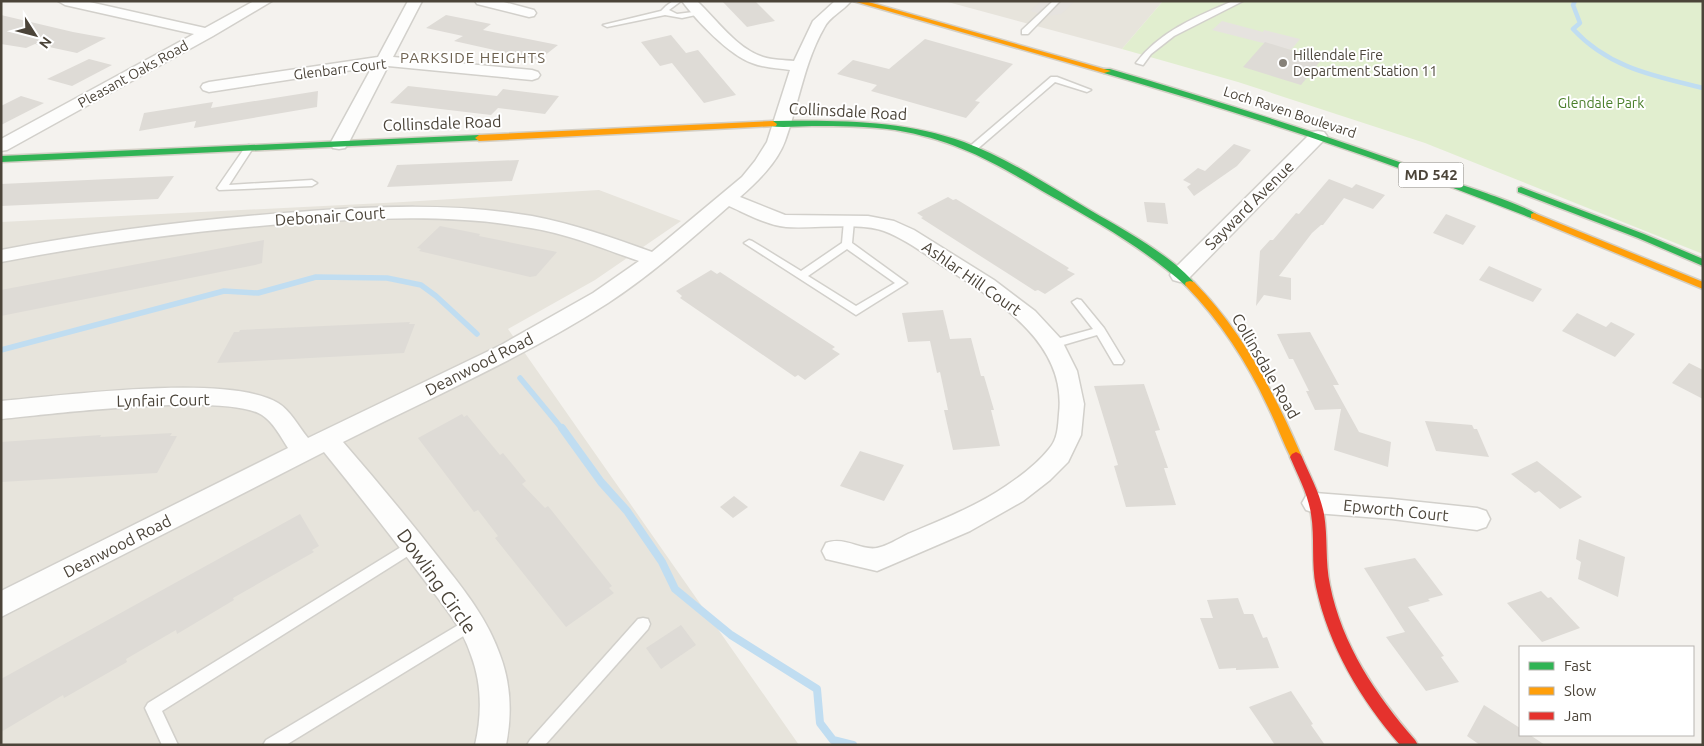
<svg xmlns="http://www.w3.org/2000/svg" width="1704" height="746" font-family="Ubuntu,sans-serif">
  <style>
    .residential { fill: #e7e4dc }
    .green { fill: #e1eecf }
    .parking { fill: #e6e3df }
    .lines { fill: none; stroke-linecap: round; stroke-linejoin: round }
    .stream-far2 { stroke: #c0ddf1; stroke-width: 4.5 }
    .stream-far1 { stroke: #c0ddf1; stroke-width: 5.5 }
    .stream { stroke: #c0ddf1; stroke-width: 8 }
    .building { fill: #dedbd6 }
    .lane-casing { stroke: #d2d0cb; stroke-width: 3 }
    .street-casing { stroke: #d2d0cb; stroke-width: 3 }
    .fast-casing { stroke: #d3cfc5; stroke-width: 3 }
    .slow-casing { stroke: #d3cfc5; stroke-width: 3 }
    .jam-casing { stroke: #d3cfc5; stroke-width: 3 }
    .lane { fill: #fdfdfc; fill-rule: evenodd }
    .street { fill: #fdfdfc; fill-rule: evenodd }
    .fast { fill: #30b455; fill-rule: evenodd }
    .slow { fill: #ff9f0a; fill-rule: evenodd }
    .jam { fill: #e5322d; fill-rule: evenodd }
    .poi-dot { fill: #868178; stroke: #fff; stroke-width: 2 }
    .labels { text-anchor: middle; stroke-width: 4; stroke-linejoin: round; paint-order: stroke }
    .far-poi-label { font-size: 14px; fill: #4b4439; stroke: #fff; text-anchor: start }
    .far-street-label { font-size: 14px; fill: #4b4439; stroke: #fff }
    .far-park-label { font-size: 14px; fill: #4a7f2a; stroke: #fff }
    .far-neighbourhood-label { font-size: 15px; letter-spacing: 1px; fill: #6e6250; stroke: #fff }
    .shield { fill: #fff; stroke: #817c74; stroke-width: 1 }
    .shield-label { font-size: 15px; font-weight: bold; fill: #4b4439 }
    .street-label { font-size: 16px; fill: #4b4439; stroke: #fff }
    .near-street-label { font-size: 19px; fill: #4b4439; stroke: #fff }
  </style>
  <rect width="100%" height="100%" fill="#f4f2ee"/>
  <g class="residential">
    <path d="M944,1H1163L1122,49Z"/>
    <path d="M599,190L681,221L595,280L508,329L799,745H1V222L403,202Z"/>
  </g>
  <path class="green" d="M1163,1H1703V254L1425,143L1238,82L1122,49Z"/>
  <g class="parking">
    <path d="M1042,1H1075L1061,14L1050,16L1030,11Z"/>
    <path d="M1222,21L1263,32L1264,30L1300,39L1291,50L1212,30Z"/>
  </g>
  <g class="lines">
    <path class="stream-far2" d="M1575,1L1573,5L1580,23L1573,29C1609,68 1654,76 1703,88"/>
    <g class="stream-far1">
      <path d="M1,350L224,291L258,293L316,277L387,278L421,285L436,296L477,334"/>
      <path d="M520,378L563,430"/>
    </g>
    <path class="stream" d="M562,428L601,482L627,511L662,562L675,589L731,635L817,689L820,723L833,740L853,745"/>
  </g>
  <g class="building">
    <path d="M722,1H755L775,21L747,27Z"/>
    <path d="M1,15L73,32L106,38L77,53L35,44L26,48L1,44Z"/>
    <path d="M446,15L491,24L483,30L558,45L539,60L454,41L463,36L426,28Z"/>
    <path d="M671,35L686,53L698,50L736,95L704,103L672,63L660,66L641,42Z"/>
    <path d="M925,39L1013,64L975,101L980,102L966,118L871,91L877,85L837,74L853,60L889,69Z"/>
    <path d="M1265,42L1291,50L1322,59L1301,85L1243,67Z"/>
    <path d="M89,59L112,65L72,86L47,79Z"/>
    <path d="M408,86L497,96L503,89L559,96L545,114L498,108L491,115L390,103Z"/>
    <path d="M318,91L317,107L194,128L196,121L139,131L144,113L213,102L211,108Z"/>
    <path d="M21,96L44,103L1,125V106Z"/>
    <path d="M1234,144L1251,150L1237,166L1194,196L1187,187L1191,184L1183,180L1198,168L1205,171Z"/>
    <path d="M519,160L512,181L387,187L397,165Z"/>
    <path d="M174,176L158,199L1,206V184Z"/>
    <path d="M1329,179L1352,188L1356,184L1385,195L1373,209L1344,198L1323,225H1321L1312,233L1279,276L1291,278V300L1264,295L1256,306L1260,251L1270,240H1273L1296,213L1299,214Z"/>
    <path d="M948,197L953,200L956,199L1020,238L1069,268L1067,270L1075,274L1045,294L1038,290L1035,291L921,218L923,217L917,213Z"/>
    <path d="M1144,202L1165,203L1168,224L1147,222Z"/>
    <path d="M1446,214L1476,226L1463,245L1433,233Z"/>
    <path d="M440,226L480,234L479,236L557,252L536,276L530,277L419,251L421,249L417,248Z"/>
    <path d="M264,240L262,263L255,265L1,316V290Z"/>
    <path d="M1489,266L1542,289L1533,302L1479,280Z"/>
    <path d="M711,270L717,274L720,272L835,347L832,349L840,354L805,380L798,375L795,377L680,298L682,296L676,291Z"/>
    <path d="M943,310L950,339L971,338L981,376H984L994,410H991L1000,446L953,450L944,410H948L940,372L937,373L930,341L908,342L902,313Z"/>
    <path d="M1577,313L1606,327L1611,322L1635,334L1615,357L1562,331Z"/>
    <path d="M410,322L409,324H415L404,353L217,363L234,332H239L240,330Z"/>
    <path d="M1310,332L1339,385H1333L1359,432L1391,442L1388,467L1334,450L1341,409L1315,410L1306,391H1309L1293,359H1289L1277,334Z"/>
    <path d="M1689,363L1703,370V399L1672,383Z"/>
    <path d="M1144,384L1160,430L1155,431L1168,468H1164L1176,505L1126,507L1114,466L1118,465L1094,386Z"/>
    <path d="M462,414L464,417L467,415L500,455L503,453L526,481L522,484L545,508L548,506L612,586L609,588L614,593L566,627L495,538L498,536L478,510L474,512L418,438Z"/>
    <path d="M1425,421L1472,425L1474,429H1477L1489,457L1436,451Z"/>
    <path d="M172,433L170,436H177L157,473L1,482V442L101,435L100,437Z"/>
    <path d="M860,451L904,465L884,501L840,486Z"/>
    <path d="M1537,461L1582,497L1560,509L1539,491L1535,493L1511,474Z"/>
    <path d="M734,496L748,507L733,518L720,507Z"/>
    <path d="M300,514L319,546L312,550L314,552L233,598L234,600L177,634L176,630L126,659L127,662L64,698L63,695L1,732V679Z"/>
    <path d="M1579,539L1625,557L1618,597L1578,579L1581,562L1576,559Z"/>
    <path d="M1415,558L1443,595L1428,599L1430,601L1408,607L1444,656L1441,657L1459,682L1426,691L1386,637L1405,632L1364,568Z"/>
    <path d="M1541,591L1548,598L1551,597L1580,628L1542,642L1507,603Z"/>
    <path d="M1238,598L1244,614H1253L1263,638L1267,637L1279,668L1236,670V668L1219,669L1200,618H1213L1207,600Z"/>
    <path d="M681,625L696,645L661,669L646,648Z"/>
    <path d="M1291,691L1313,724L1311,725L1325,745H1275L1249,707Z"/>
    <path d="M1484,705L1520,728V735H1530L1545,745H1480L1467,736Z"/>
  </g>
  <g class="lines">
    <defs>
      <g id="lane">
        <path d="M673,1H681L669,10L677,14L701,11L705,13L682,18L665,15L607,27L603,25L661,11L666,6Z"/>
        <path d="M1053,1H1060L1028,34H1022V30Z"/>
        <path d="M1233,1H1243L1174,36L1151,54L1143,65L1136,63C1160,31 1198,16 1233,1Z"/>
        <path d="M1051,77H1057L1091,90L1087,92L1055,82L975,151H969V147Z"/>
        <path d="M249,145L253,148L229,185L312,180L317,183L312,186L219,190L217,188L246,146Z"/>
        <path d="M849,218L854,221L852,243L907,283L856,315L744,243L749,240L752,241L801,271L842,243L844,221ZM847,249L895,283L856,306L808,276Z"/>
        <path d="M1077,299L1081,300L1104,328L1124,361L1122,364H1114L1097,335L1053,348L1049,347L1048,344L1049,341L1093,329L1072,302Z"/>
        <path d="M414,539L419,541L421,545L419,549L162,711L178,745H162L145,708L148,703Z"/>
        <path d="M470,618L475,619L477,624L475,629L286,745H263L266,740Z"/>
        <path d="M643,618L648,619L650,624L648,629L545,745H527L530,740L638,619Z"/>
      </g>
      <g id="street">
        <path d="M58,1H85L205,28L254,1H272L213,36L7,150L1,151V139L194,34L65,5Z"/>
        <path d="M408,1H422L393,57L532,70L538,72L540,75L538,78L532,80L388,66L348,144L345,148L339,149L333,148L330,144L372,67L209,92L203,90L201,87L203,84L209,82L378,57Z"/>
        <path d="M475,1H500L534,10L536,13L534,16L529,17L477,4Z"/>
        <path d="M682,1H697C717,20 736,48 763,57C772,60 784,60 794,61L813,21L835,1H851C843,11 829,17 824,28C804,63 799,103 785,141C777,163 757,182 740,197L785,215L868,216L894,221L914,230L994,280L1035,311L1061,339L1077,371L1084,404L1081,435L1068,462L1050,480L1023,501L970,531L877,571L826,559L822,551L826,543C845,536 861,551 877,548C887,546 898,539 908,534C941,520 977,506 1006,486C1021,476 1038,463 1049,449C1058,439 1058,426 1059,414C1067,345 1002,304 952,272C930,258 908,240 884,231C860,222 813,229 786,227C766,225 747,214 729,206C690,240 652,274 608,303C524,357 432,397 343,442C377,481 410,521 442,562C465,591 488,620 500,655C511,684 512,715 506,745H475C482,715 482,684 471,655C462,627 442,604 425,581C392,537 358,494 324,452L1,617V591L288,448C281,437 273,422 262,415C226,392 50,414 1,419V401C62,396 229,373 278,403C290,410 299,427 308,438L501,345L593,293L639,261C604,249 568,234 531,228C453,214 375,218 297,223C197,230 100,243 1,262V250C100,231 198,219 298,212C376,206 455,203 532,216C574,224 613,238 652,252L742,177L755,161L767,142L790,70C777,68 764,68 752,63C729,55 696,20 682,1Z"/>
        <path d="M1318,131L1324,132L1327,136L1324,140L1187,280L1180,282L1173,280L1170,275L1173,270L1312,132Z"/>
        <path d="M1315,493L1392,499L1477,508L1486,511L1490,519L1486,527L1477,530L1392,519L1315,513L1306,510L1302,503L1306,496Z"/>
      </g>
      <g id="fast">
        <path d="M1104,69H1110C1228,104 1346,141 1462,185C1477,190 1529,207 1539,216L1534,219L1531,218C1391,162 1249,115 1104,73Z"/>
        <path d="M773,121C837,120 903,120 964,142C1010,159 1057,191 1100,216C1127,231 1177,260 1195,284L1190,287L1186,286C1146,250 1099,223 1051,196C996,164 960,141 895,130C868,126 839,126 812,126C798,126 783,128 770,126L769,124Z"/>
        <path d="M479,135L482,136V140L1,162V156Z"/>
        <path d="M1521,187L1644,234L1703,259V266L1638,238L1518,192V188Z"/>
      </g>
      <g id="slow">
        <path d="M853,1H865L1111,71L1104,73Z"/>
        <path d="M773,121L777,124L776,126L479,141L475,138L479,135Z"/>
        <path d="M1534,213L1703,282V289L1531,218V214Z"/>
        <path d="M1190,281L1194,282C1243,332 1274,392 1302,457L1300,460H1292C1283,443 1277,425 1268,407C1247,362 1221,322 1186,286L1185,284L1186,282Z"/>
      </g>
      <path id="jam" d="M1296,452L1300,454L1302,457C1310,476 1320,493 1324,514C1328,537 1325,562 1330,585C1342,645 1376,695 1415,740L1418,745H1400C1360,699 1329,647 1316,587C1311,563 1315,538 1311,514C1308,494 1298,476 1290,457L1292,454Z"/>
    </defs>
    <use href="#lane" class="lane-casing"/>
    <use href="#street" class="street-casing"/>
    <use href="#fast" class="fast-casing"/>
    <use href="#slow" class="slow-casing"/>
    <use href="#jam" class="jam-casing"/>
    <use href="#lane" class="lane"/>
    <use href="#street" class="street"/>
    <use href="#fast" class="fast"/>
    <use href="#slow" class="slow"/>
    <use href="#jam" class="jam"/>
  </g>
  <circle class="poi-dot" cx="1283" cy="63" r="5"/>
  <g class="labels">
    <g class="far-poi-label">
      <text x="1293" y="60">Hillendale Fire<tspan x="1293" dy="16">Department Station 11</tspan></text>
    </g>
    <g class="far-street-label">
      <text transform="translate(340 69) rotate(-7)" y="5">Glenbarr Court</text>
      <text transform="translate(133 74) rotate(-29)" y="5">Pleasant Oaks Road</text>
      <text transform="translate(1290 112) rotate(18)" y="5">Loch Raven Boulevard</text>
    </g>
    <g class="far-park-label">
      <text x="1601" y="108">Glendale Park</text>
    </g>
    <g class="far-neighbourhood-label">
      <text x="473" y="63">PARKSIDE HEIGHTS</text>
    </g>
    <rect class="shield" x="1398.5" y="162.5" width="65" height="25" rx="4"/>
    <g class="shield-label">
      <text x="1431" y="180">MD 542</text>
    </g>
    <g class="street-label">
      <text transform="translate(848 111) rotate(3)" y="6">Collinsdale Road</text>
      <text transform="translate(442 123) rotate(-2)" y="6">Collinsdale Road</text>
      <text transform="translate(1249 205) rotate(-45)" y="6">Sayward Avenue</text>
      <text transform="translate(330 216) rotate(-4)" y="6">Debonair Court</text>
      <text transform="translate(972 278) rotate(35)" y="6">Ashlar Hill Court</text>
      <text transform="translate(479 364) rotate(-27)" y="6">Deanwood Road</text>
      <text transform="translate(1266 366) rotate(60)" y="6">Collinsdale Road</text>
      <text transform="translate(163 400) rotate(-1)" y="6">Lynfair Court</text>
      <text transform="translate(1396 510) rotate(6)" y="6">Epworth Court</text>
      <text transform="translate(117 546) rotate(-27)" y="6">Deanwood Road</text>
    </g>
    <g class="near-street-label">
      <text transform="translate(437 581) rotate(55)" y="7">Dowling Circle</text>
    </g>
  </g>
  <rect width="1704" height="746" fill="none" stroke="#4b4439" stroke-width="5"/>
  <rect x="1519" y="646" width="175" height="90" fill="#ffffff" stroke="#b7b4b0"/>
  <rect x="1529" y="662" width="25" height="8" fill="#30b455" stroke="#b7b4b0"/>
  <text x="1564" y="671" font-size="15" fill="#4b4439">Fast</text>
  <rect x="1529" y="687" width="25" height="8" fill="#ff9f0a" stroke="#b7b4b0"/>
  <text x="1564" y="696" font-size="15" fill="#4b4439">Slow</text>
  <rect x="1529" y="712" width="25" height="8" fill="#e5322d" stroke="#b7b4b0"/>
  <text x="1564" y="721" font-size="15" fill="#4b4439">Jam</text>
  <g transform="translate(35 35) rotate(126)" stroke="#ffffff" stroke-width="4" paint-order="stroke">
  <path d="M0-4L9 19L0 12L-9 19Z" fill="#4b4439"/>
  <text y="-8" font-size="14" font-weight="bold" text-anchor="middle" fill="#4b4439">N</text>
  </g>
</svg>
